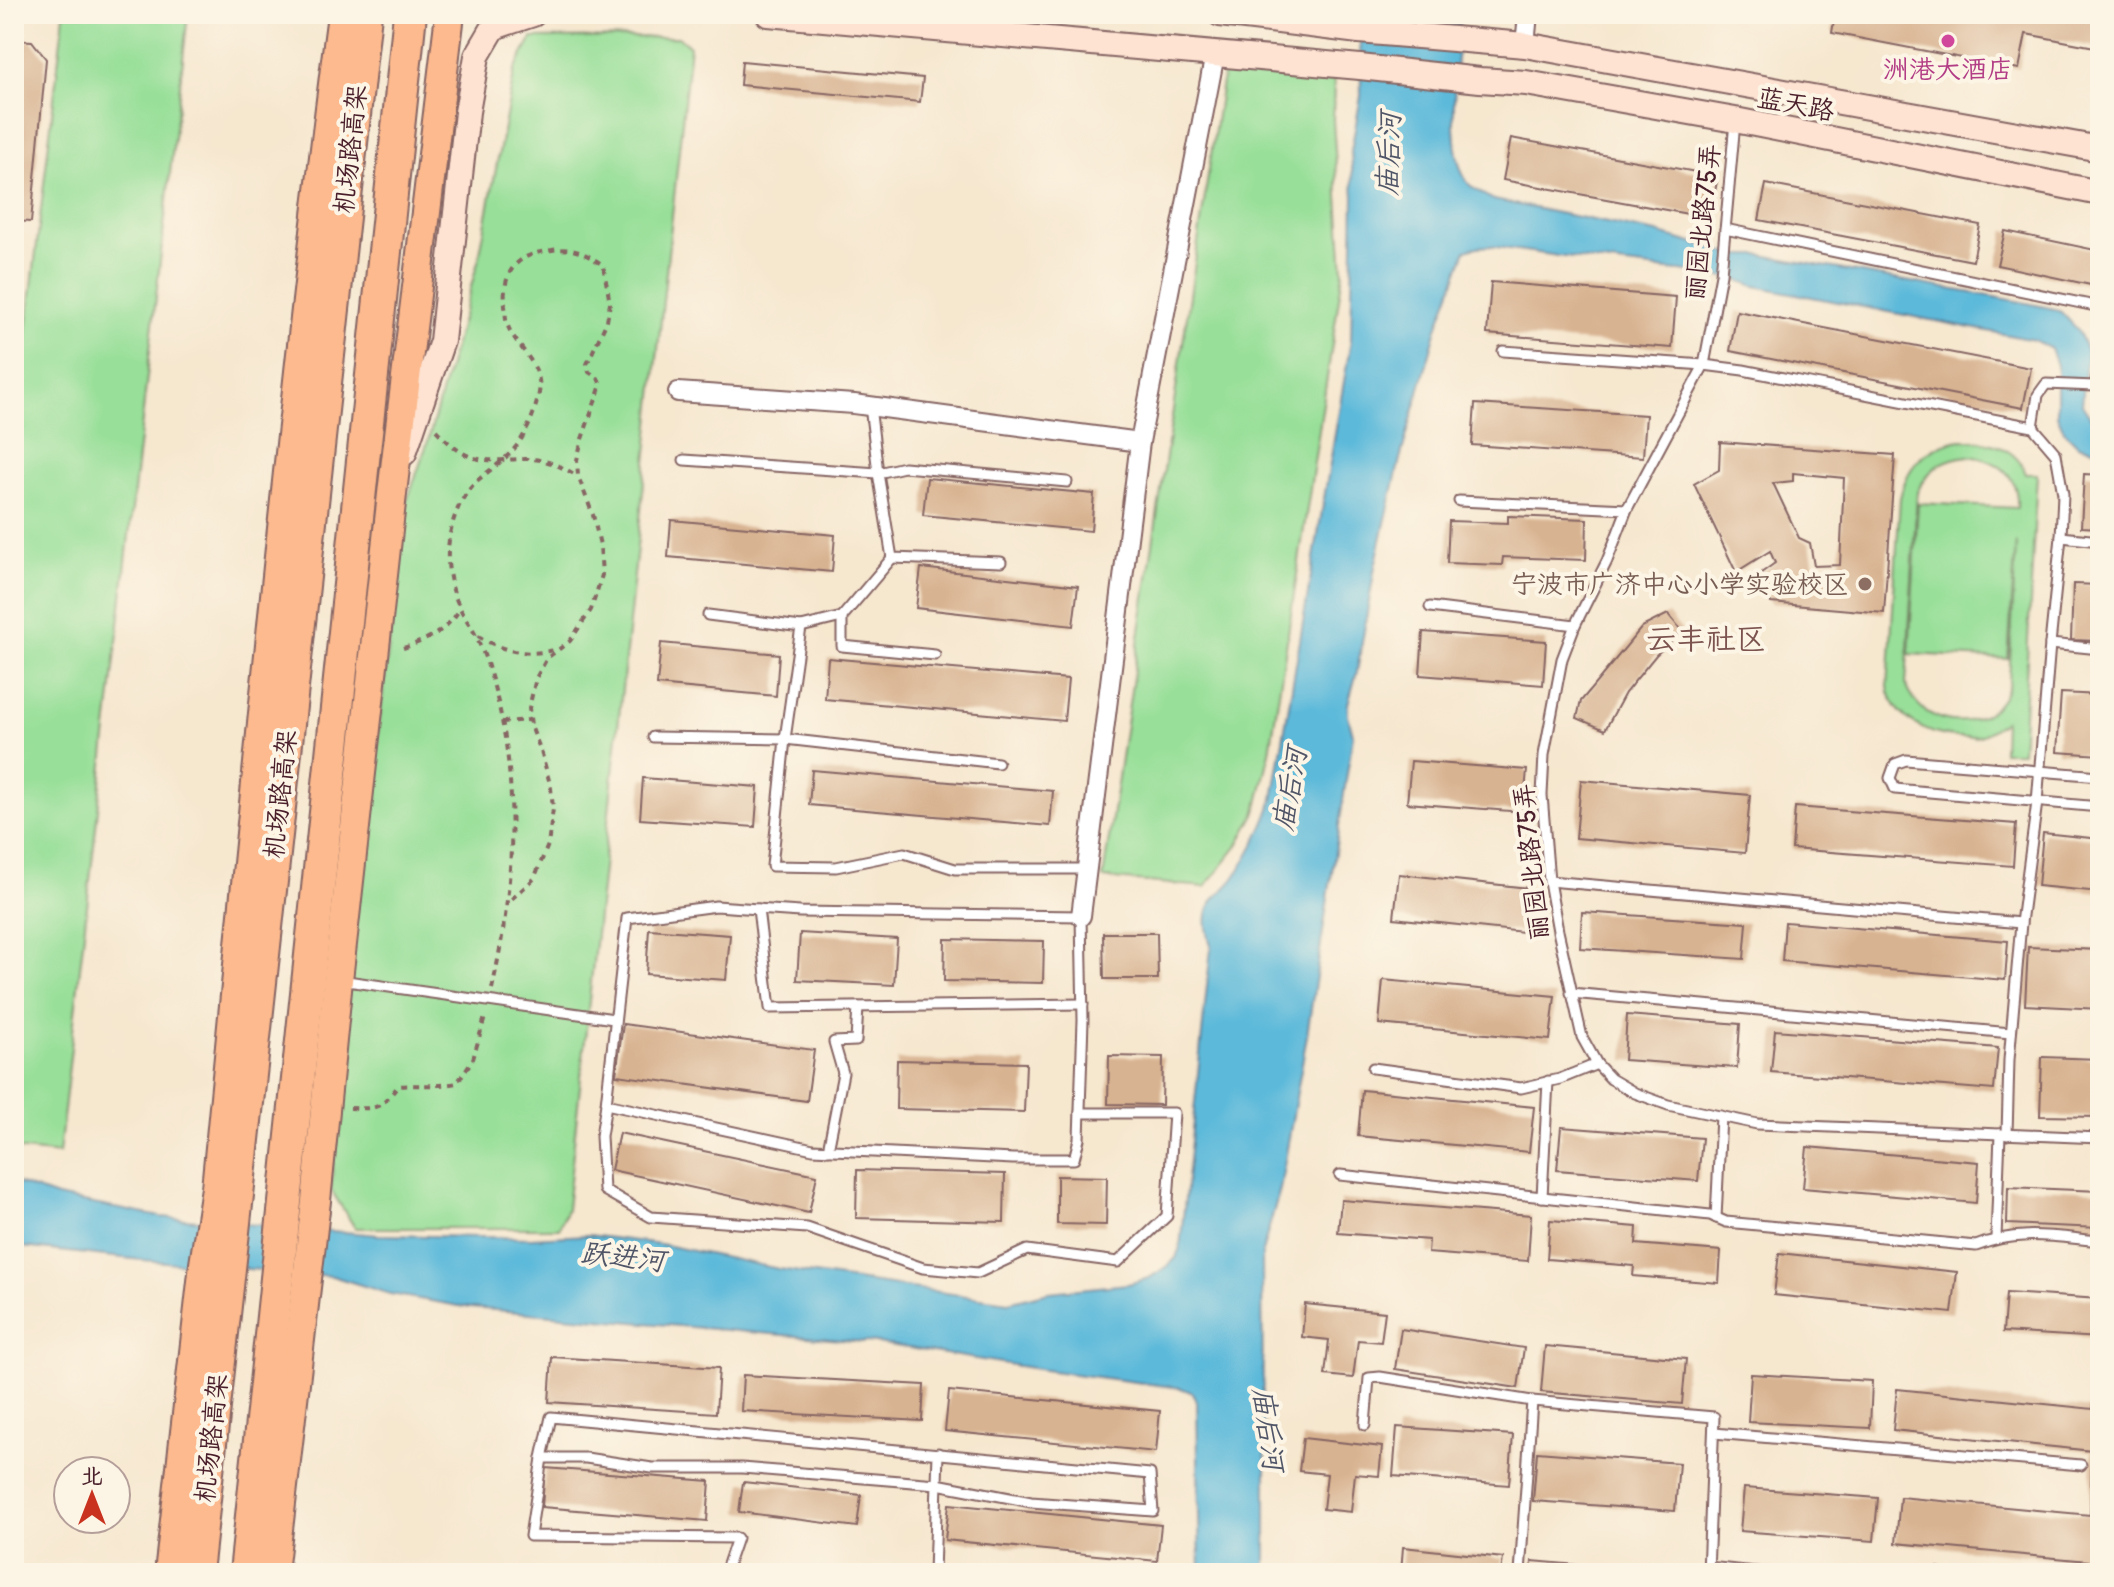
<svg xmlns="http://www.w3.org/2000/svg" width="2114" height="1587" font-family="Pangolin,'LXGW WenKai TC',sans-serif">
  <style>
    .green { fill: #98df99; stroke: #717f62; stroke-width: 2; fill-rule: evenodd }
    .water { fill: #5cb9da; stroke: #536c82; stroke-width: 2 }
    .building { fill: #d8b391; fill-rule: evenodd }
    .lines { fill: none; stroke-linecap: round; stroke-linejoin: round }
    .lane-casing { stroke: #866564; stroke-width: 13 }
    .street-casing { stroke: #866564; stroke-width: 22 }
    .secondary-casing { stroke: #866564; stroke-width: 28 }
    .primary-casing { stroke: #866564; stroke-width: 32 }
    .highway-casing { stroke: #866564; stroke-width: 36 }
    .path { stroke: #866564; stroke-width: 4; stroke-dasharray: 6 6; stroke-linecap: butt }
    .lane { stroke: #fff; stroke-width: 9 }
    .street { stroke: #fff; stroke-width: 18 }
    .secondary { stroke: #fee3d2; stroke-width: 24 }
    .primary { stroke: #fcba8e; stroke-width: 28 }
    .highway { stroke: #fcba8e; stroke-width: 32 }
    .hotel-dot { fill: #d1479c; stroke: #fcf5e5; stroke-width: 3 }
    .education-dot { fill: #8d6e63; stroke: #fcf5e5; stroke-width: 3 }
    .labels { text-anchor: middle; stroke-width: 8; stroke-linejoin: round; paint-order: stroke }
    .hotel-label { font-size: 26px; fill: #b23c85; stroke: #fcf5e5 }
    .street-label { font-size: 26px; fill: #4a1f2b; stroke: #fcf5e5 }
    .education-label { font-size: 26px; fill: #785e54; stroke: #fcf5e5; text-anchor: end }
    .water-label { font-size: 28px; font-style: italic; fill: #505568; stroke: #fcf5e5 }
    .quarter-label { font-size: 30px; fill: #7c534f; stroke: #fcf5e5 }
  </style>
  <rect width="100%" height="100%" fill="#fcf5e5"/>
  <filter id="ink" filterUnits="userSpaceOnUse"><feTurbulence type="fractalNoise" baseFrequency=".0125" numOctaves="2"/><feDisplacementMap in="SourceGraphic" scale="16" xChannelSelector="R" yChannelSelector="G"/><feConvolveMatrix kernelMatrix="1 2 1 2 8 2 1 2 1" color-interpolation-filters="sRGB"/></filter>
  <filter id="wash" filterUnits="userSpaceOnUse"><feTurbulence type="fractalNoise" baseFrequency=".006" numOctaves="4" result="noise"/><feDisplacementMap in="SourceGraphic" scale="32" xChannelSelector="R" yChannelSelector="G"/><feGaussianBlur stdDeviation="1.8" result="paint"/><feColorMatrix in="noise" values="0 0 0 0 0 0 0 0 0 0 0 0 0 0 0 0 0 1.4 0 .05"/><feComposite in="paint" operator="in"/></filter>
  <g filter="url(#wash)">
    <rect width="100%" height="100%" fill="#f6e7cf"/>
    <g class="green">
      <path d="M64,14H188L59,1154L14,1149V439Z"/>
      <path d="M678,37L690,46L567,1209L559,1228H355L331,1190L350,965L406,504L428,441L479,258L515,69L532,38Z"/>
      <path d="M1226,55L1334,81L1333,120L1343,272L1270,752L1256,812L1237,847L1205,887L1103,878Z"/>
      <path d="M1961,440C1987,440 2017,447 2026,474H2037L2022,752H2003L2004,721C1998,726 1990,732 1982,735C1974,738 1964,737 1956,737C1926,735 1894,718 1888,687L1900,498C1908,463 1926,446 1961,440ZM1969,456C1999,460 2019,475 2017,508L1918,503L1909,654L2008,659L2016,542L2009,683C1995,735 1922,733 1906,684L1917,492C1928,469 1943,458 1969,456Z"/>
    </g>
    <path class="water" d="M1360,14H1461C1458,56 1443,149 1468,183C1474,191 1485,195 1494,200L1657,233L1734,255H1762L2022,302L2059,310L2078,330L2087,351L2082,404L2094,422L2100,425V451L2078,445L2064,431L2057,415V365L2051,349L2034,340L1755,286C1718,272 1690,273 1651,268C1597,262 1543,254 1490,246L1477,247L1466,250L1437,328L1400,459L1375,566L1357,672L1348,704V715L1353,735L1307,1035L1280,1189L1262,1252L1263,1419L1266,1466V1573H1200L1197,1402L1191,1392L1181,1388L1044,1370L877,1343L471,1308L390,1294L332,1276L142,1260L14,1246V1182L57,1197L161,1217L379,1235L531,1238L588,1235L660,1244L779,1269L1008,1302L1049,1292L1128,1284L1149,1278L1168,1266L1176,1258L1180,1247L1211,947C1209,936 1204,923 1208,911C1212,897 1227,889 1235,877C1251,852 1265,827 1273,799L1351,340L1354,197L1351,151L1361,96Z"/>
    <g id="blocks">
      <g class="building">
        <path d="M1835,14H2100V48L2026,34L2019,69L1832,33Z"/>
        <path d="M14,40L32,41L46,59L31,222L14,221Z"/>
        <path d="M742,61L923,78L920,102L740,85Z"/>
        <path d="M1511,138L1718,176L1710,218L1503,180Z"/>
        <path d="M1766,184L1980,225L1973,261L1759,220Z"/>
        <path d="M2005,231L2100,251V287L1997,265Z"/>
        <path d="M1491,282L1676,297L1672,348L1487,334Z"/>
        <path d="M1737,311L2031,368L2023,408L1730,351Z"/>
        <path d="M1475,404L1646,415L1643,457L1472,445Z"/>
        <path d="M1720,442L1895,455L1884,613L1771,603L1757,576L1775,563L1770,551L1736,572L1694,484L1719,470ZM1793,473L1844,478L1840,565L1814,566L1810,543L1799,538L1773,483L1793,481Z"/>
        <path d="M2084,474L2100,475V528L2081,527Z"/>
        <path d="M927,478L1094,494L1091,531L923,515Z"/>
        <path d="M1508,516L1587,519L1586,560L1503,557L1502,565L1447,563L1449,521L1508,523Z"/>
        <path d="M671,520L835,535L832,572L668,557Z"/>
        <path d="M921,568L1078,586L1073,626L916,608Z"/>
        <path d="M2073,584L2100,585V641L2071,640Z"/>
        <path d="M1668,614L1682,631L1656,655L1625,693L1605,730L1577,718L1581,701L1642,627Z"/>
        <path d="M1423,632L1546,641L1543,685L1420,675Z"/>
        <path d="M661,643L779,654L776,696L657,685Z"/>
        <path d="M828,658L1068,679L1064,721L825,699Z"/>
        <path d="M2061,693L2100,695V755L2057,752Z"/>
        <path d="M1411,761L1527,770L1523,812L1407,803Z"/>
        <path d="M812,770L1053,791L1050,826L809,805Z"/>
        <path d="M643,778L758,787L755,827L640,819Z"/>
        <path d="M1581,780L1750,795L1745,853L1576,838Z"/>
        <path d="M1795,807L2016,824L2013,866L1792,849Z"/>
        <path d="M2043,833L2100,839V892L2038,886Z"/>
        <path d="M1399,874L1528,888L1523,932L1394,918Z"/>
        <path d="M1582,912L1747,923L1744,959L1580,948Z"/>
        <path d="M1785,922L2008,941L2005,980L1782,961Z"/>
        <path d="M649,929L730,935L726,980L646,974Z"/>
        <path d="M800,933L897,939L894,985L797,980Z"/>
        <path d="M1103,933H1157L1158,979H1104Z"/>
        <path d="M945,939L1044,941L1043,983L944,981Z"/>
        <path d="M2028,947L2100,950V1009L2025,1005Z"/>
        <path d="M1383,980L1555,996L1550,1040L1379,1024Z"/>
        <path d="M1627,1015L1740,1024L1737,1068L1624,1060Z"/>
        <path d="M623,1024L814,1050L807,1101L616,1075Z"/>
        <path d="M1775,1030L1998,1048L1994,1090L1771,1072Z"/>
        <path d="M1109,1056L1163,1057L1162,1105L1108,1104Z"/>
        <path d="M2042,1057L2100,1059V1117L2040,1116Z"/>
        <path d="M897,1060L1026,1063L1024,1112L896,1109Z"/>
        <path d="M1362,1090L1534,1107L1529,1152L1358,1136Z"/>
        <path d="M1561,1127L1702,1138L1698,1181L1557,1170Z"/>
        <path d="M619,1133L817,1175L809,1213L611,1170Z"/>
        <path d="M1807,1147L1979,1162L1976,1203L1803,1188Z"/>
        <path d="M857,1170L1005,1174L1004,1222L856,1218Z"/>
        <path d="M1057,1176L1107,1177L1106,1225L1057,1224Z"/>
        <path d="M2008,1187L2100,1191V1228L2007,1224Z"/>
        <path d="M1341,1200L1531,1215L1528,1261L1428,1253L1429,1240L1338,1233Z"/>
        <path d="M1550,1220L1637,1227L1636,1244L1721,1251L1719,1283L1633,1276L1634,1266L1547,1259Z"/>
        <path d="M1779,1253L1957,1272L1952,1313L1774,1295Z"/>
        <path d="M2006,1293L2100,1299V1338L2003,1332Z"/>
        <path d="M1305,1304L1385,1312L1381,1342L1358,1340L1353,1378L1325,1375L1329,1340L1302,1337Z"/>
        <path d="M1401,1329L1524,1348L1518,1388L1395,1369Z"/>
        <path d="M1545,1346L1686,1359L1682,1404L1541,1392Z"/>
        <path d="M552,1357L719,1368L716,1413L549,1402Z"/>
        <path d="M1751,1374L1872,1381L1870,1428L1748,1422Z"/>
        <path d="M743,1375L924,1385L922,1421L741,1411Z"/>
        <path d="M1897,1389L2093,1409L2094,1403H2100V1573H2088V1561L1896,1543L1900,1497L2090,1515L2092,1451L1893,1430Z"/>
        <path d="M949,1391L1160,1411L1156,1452L945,1431Z"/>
        <path d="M1397,1427L1513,1435L1509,1485L1393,1476Z"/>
        <path d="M1303,1438L1382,1447L1379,1476L1355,1474L1351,1512L1323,1509L1327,1474L1299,1471Z"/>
        <path d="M1537,1452L1679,1463L1675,1511L1533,1501Z"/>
        <path d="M545,1468L710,1481L707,1521L542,1507Z"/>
        <path d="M743,1482L861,1495L857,1527L739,1512Z"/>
        <path d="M1744,1488L1878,1498L1874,1541L1740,1531Z"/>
        <path d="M949,1504L1161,1525L1157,1561L945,1540Z"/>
        <path d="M1403,1547L1503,1558L1501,1573H1401Z"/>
        <path d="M1532,1561L1648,1571L1647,1573H1531Z"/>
      </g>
    </g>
  </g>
  <g filter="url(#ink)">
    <use href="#blocks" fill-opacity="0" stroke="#866564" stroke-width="2"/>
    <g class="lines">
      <defs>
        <g id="lane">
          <path d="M1735,122L1721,274L1704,365L1627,509L1607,561L1575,625L1562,659L1544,755L1542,795L1549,881L1558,931L1582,1037L1597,1064L1611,1079L1635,1093L1668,1105L1757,1124L2100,1138"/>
          <path d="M1725,229L2100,307"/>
          <path d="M1503,351L1704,365L1743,370L2033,427L2056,454L2063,494L2061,537L2050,644L2037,802L2021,923L2009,1060L2007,1135"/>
          <path d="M2033,427L2038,395L2046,384L2095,386L2100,363"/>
          <path d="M684,460L878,473L870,406"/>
          <path d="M1459,501L1627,509"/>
          <path d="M2061,537L2100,541"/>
          <path d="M1001,562L892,558L878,473L904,467L1067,482"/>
          <path d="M1430,607L1575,625"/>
          <path d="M708,615L801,627L842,617L892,558"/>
          <path d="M842,617V646L935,655"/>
          <path d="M801,627L785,739L998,763"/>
          <path d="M2050,644L2100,649"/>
          <path d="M653,737L785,739L772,866L836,867L904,853L955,869H1086"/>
          <path d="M2100,776L1906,760L1895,764L1890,778L1895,789L2100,807"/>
          <path d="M1549,881L2021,923"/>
          <path d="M716,906L800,912L1081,916L1083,1020L1079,1139L1074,1159H1013L813,1149L606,1104L627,918Z"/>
          <path d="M758,909L770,1008L1083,1004"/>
          <path d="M340,980L614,1019"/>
          <path d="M1571,993L2011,1033"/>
          <path d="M1373,1068L1521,1088L1560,1079L1597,1064"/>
          <path d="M606,1104L601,1136L604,1190L651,1217L807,1228L923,1268L978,1273L1027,1250L1118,1262L1167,1216L1174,1113H1080"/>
          <path d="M828,1150L843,1073L834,1042L856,1041L858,1007"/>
          <path d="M1340,1175L1710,1215L1726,1222L1976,1246C2018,1229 2055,1237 2100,1241"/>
          <path d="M1542,1197L1548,1081"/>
          <path d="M1716,1218L1721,1116"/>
          <path d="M1996,1238L2000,1134"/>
          <path d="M551,1417L1150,1474L1153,1511L1031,1502L937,1484L742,1468H652L586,1458H542Z"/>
          <path d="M1365,1425L1369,1378L1380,1377L1532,1401"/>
          <path d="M1714,1433L2081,1465"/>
          <path d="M542,1458L530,1536L737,1538L725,1573"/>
          <path d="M1708,1567L1765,1573"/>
          <path d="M934,1573L938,1453"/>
          <path d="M1101,1573H1140"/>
          <path d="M1520,1573L1532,1401L1714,1417L1708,1573"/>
          <path d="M1897,1573V1571L1939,1573"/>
        </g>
        <g id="street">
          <path d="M1525,45L1528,14"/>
          <path d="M678,392L854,404L1140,442"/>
          <path d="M1081,916L1140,442L1215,54"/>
        </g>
        <g id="secondary">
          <path d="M768,14L1360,67L1480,80L1526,83L1735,120L2100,193"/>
          <path d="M1220,14L1359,31L1525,45L2100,149"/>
          <path d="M404,453L442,341L467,112L477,56L494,27L533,14"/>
        </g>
        <g id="primary">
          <path d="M169,1573L204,1264L216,1188C255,796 291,404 342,14"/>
          <path d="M273,1573L316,1201L338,980L393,485L450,14"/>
        </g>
        <g id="highway">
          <path d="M196,1573L365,14"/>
          <path d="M246,1573L410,14"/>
        </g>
      </defs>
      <use href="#lane" class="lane-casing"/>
      <use href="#street" class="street-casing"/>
      <use href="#secondary" class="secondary-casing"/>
      <use href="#primary" class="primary-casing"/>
      <use href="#highway" class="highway-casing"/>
      <g class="path">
        <path d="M436,430C447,441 457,452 472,457C487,463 507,459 523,459C543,458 560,465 577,476"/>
        <path d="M478,636C504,652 528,657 557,649"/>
        <path d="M403,648C428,640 446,631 460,609"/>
        <path d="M502,722L530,720"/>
        <path d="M492,989C515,885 522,773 489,670C486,659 481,647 476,636C472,627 465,619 461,610C452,592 447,571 448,551C449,526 459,497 478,480C492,468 507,459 518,444C529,429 535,411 539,393C544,365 516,348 507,324C505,318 506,312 505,306C502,270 517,254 552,250C573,247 585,253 603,265L610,303L607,321L587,364L589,372L598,378L601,385L582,439L577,460L578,476L593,515L600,545L602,575L591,610L570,641L547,658L536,678L529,708L531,726L542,754L551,788L553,809L548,845L534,879L507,903"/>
        <path d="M350,1108C379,1109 380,1109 398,1086C418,1084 437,1087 457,1083L473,1059L485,1017"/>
      </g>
      <use href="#lane" class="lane"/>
      <use href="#street" class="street"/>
      <use href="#secondary" class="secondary"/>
      <use href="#primary" class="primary"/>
      <use href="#highway" class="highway"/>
    </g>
  </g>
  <circle class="hotel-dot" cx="1948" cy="41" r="8"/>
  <circle class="education-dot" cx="1865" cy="584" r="8"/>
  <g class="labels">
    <g class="hotel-label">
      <text x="1948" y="78">洲港大酒店</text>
    </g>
    <g class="street-label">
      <text transform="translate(1796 104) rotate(11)" y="9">蓝天路</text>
      <text transform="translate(350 149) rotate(-84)" y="9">机场路高架</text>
      <text transform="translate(1702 222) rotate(-84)" y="9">丽园北路75弄</text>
      <text transform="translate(280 794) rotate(-84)" y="9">机场路高架</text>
      <text transform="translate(1531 862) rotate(-96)" y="9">丽园北路75弄</text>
      <text transform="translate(211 1438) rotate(-84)" y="9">机场路高架</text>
    </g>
    <g class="education-label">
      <text x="1849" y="593">宁波市广济中心小学实验校区</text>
    </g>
    <g class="water-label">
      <text transform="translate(1388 154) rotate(-88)" y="10">庙后河</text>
      <text transform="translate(1289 789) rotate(-80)" y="10">庙后河</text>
      <text transform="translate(623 1256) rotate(6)" y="10">跃进河</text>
      <text transform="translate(1269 1429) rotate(82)" y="10">庙后河</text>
    </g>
    <g class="quarter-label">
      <text x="1706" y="649">云丰社区</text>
    </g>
  </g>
  <rect width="2114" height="1587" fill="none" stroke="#fcf5e5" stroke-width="48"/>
  <g transform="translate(92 1495)"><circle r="38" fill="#fcf5e5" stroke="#b59f9b" stroke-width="2"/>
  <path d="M0-6L14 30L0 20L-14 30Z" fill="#c8321e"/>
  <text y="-12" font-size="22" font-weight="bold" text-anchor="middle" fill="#4a1f2b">北</text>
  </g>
</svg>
